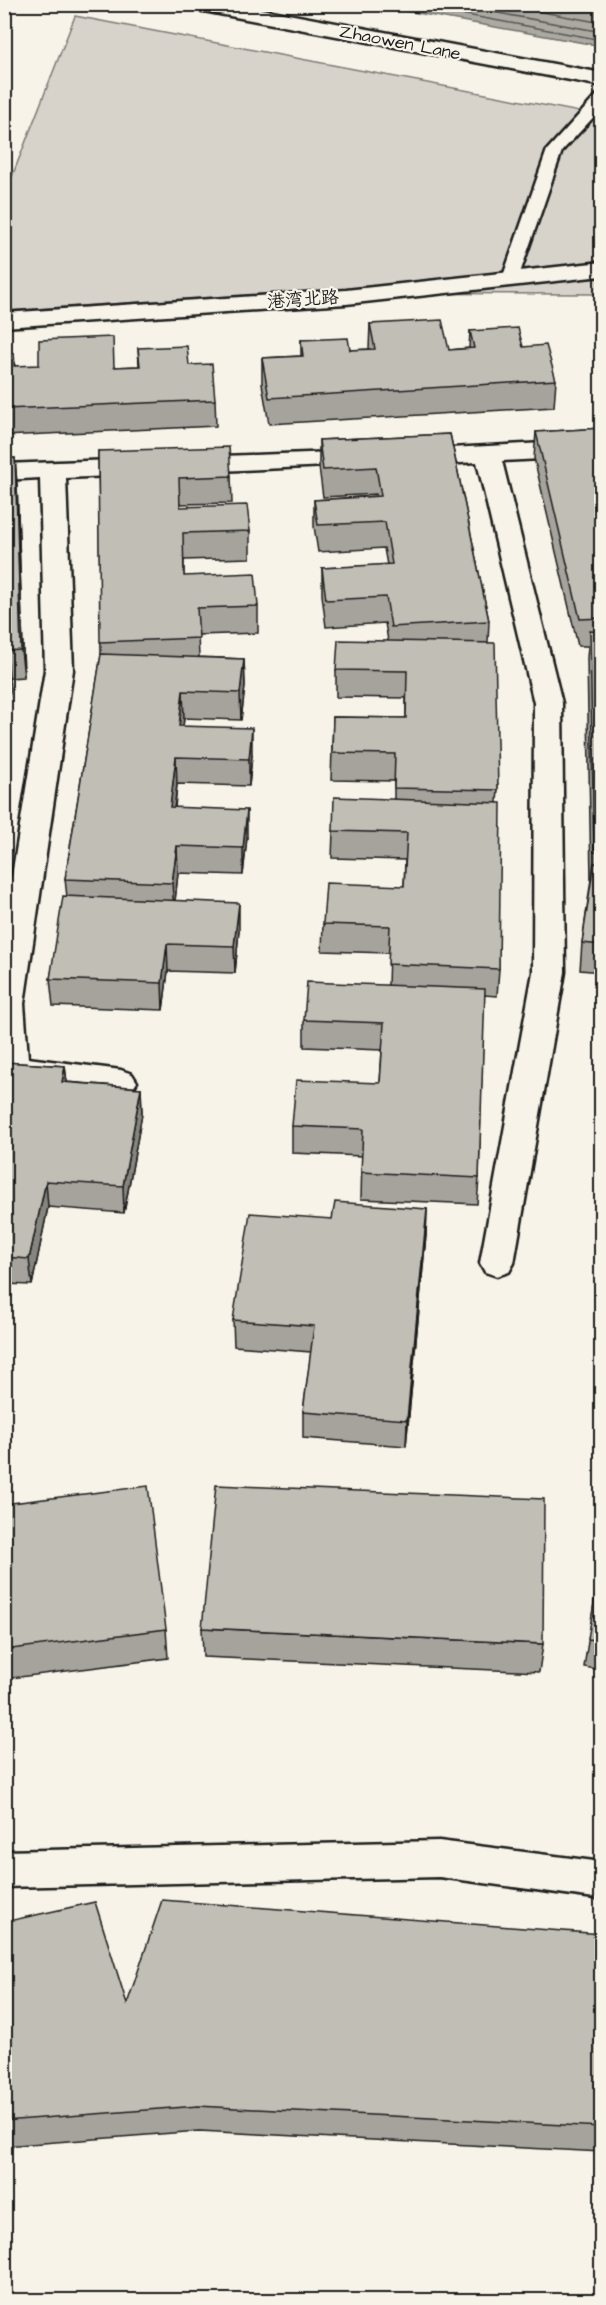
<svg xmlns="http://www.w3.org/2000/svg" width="606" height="2305" font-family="'Architects Daughter','LXGW WenKai TC',sans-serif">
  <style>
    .green { fill: #d7d3cb; stroke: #7a7874; stroke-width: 1.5 }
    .water { fill: #aca9a2; stroke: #72716c; stroke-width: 1.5 }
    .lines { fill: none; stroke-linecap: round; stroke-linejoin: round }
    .shore { stroke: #565452; stroke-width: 1.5 }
    .lane-casing { stroke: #1c1c1c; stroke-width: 5 }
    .street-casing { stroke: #1c1c1c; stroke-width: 5 }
    .lane { fill: #f7f3e8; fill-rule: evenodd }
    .street { fill: #f7f3e8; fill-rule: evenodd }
    .wall { fill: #a5a39c; stroke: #1c1c1c; stroke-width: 1.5 }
    .shaded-wall { fill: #86857f; stroke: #1c1c1c; stroke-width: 1.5 }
    .building { fill: #c0beb5; stroke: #1c1c1c; stroke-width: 1.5 }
    .labels { text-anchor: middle; stroke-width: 4.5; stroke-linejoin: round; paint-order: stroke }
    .far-street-label { font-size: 18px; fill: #1c1c1c; stroke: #f7f3e8 }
  </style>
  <rect width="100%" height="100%" fill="#f7f3e8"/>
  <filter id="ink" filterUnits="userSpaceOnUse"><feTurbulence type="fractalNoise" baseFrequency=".0167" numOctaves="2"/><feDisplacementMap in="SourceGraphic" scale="12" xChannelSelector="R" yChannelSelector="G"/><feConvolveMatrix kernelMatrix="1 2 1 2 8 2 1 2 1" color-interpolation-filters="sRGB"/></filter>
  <g filter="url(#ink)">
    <path class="green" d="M75,16L601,116V294L283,293L5,311L4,197Z"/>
    <path class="water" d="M373,5H601V46Z"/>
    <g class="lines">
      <g class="shore">
        <path d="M407,4L602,40"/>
        <path d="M448,4L602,32"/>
        <path d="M498,4L602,23"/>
      </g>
      <defs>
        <path id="lane" d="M602,94V108L562,151L518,279L516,282H504L502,279L547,150L597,95Z"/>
        <g id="street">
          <path d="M188,4H235L602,73V86L198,10Z"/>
          <path d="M602,262V276L346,304L4,327V313L346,290Z"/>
          <path d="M602,440V456L502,461L562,703L565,972L514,1263L509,1272L497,1276L485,1272L480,1263L533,972L534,703L477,462L411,466L402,463L398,458L402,453L411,450Z"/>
          <path d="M362,451L371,454L375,459L371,464L66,478L73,670L24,1004L28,1058L121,1070L132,1074L137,1082L132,1090L121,1094L4,1077V926L45,670L40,478L4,480V464Z"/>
          <path d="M439,1841L602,1862V1899L439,1877L4,1887V1851Z"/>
        </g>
      </defs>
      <use href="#lane" class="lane-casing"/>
      <use href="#street" class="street-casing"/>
      <use href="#lane" class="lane"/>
      <use href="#street" class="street"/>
    </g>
    <g class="wall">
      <path d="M370,324L449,350L469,348L470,331L523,347L556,380L554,407L269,424L262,384V358L301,356V340L350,350L369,349Z"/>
      <path d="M138,348L189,365L215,400L216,426L4,436V353H14L15,366L114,367L139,366Z"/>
      <path d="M602,428V972L580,970L582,943L591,879L587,658L588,646H578L534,458L536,432Z"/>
      <path d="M450,434L489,621L488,643L498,790L497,802L499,969L497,996L484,995L479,1178L477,1204L361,1199L362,1156L292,1153V1126L380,1083L382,1050L304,1047V1020L388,985L389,953L322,951L323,924L404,886L405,860L332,858L333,831L394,799V781L331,780L333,717L406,718V698L336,697V670L388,641L385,623L326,627L322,595V568L387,565L384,548L318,552L314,526V500L376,496V494L323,497L319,467V440Z"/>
      <path d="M98,451L231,476L232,503L180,504V507L250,531V558L184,560V576L258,606V633L198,635L199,657L244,659L245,686L241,720L184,718L183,726L252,755L249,786L177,784L175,808L247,837L243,875L178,873L175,901L239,930L235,973L168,971L163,1010L53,1006L50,979L67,897L65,879L101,655Z"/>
      <path d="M15,458L17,485L24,677L9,678L10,690L4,726V459Z"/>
      <path d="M4,1062L65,1066L67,1082L141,1088L142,1114L124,1213L48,1207L32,1285L4,1284Z"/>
      <path d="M427,1209L426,1235L406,1446L303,1438V1412L311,1352L234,1346L233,1320L332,1219Z"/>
      <path d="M4,1504L166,1629L168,1658L4,1679Z"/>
      <path d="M602,1554V1670L584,1667Z"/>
      <path d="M202,1628L543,1644L539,1672L203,1657Z"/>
      <path d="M4,1922L127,2004L602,1934V2152L199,2131L4,2146Z"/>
    </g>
    <g class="shaded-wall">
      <path d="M15,458L17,485L24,677L21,650Z"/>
      <path d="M244,659L245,686L241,720L240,693Z"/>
      <path d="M8,663L10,690L4,726V682Z"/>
      <path d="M183,691L184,718L180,753L179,726Z"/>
      <path d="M252,728V755L249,786V759Z"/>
      <path d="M176,757L177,784L171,835L170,807Z"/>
      <path d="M247,810V837L243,875V848Z"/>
      <path d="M177,846L178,873L174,910L172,883Z"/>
      <path d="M239,903V930L235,973L234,946Z"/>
      <path d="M167,944L168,971L163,1010L162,983Z"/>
      <path d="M65,1066L68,1093L62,1082Z"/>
      <path d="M141,1088L142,1114L124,1213L123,1186Z"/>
      <path d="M46,1181L48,1207L32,1285L29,1259Z"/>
      <path d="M427,1209L426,1235L406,1446L407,1420Z"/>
    </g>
    <g class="building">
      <path d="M442,320L449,350L474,348L470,331L518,328L523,347L546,345L556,380L269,398L262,358L303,356L301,340L348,338L350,350L375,349L370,324Z"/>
      <path d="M113,337L114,367L140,366L138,348L187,346L189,365L212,364L215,400L4,409V353H14V366L39,365V340Z"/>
      <path d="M602,428V618L580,619L536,432Z"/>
      <path d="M450,434L489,621L391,627L386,597L326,600L322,568L392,564L385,522L318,525L314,500L381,496L376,467L323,470L319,440Z"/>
      <path d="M229,447L231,476L179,478L180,507L247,505L250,531L183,533L184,576L255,573L258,606L197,608L199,638L100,642L98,451Z"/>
      <path d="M15,458L21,650L4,651V459Z"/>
      <path d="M590,631L602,632V852H594Z"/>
      <path d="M338,640L495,643L498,790L394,788L395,754L332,753L333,717L406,718L407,671L336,670Z"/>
      <path d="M101,654L244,659L240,693L183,691L179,726L252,728L249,759L176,757L170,807L247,810L243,848L177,846L172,883L65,879Z"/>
      <path d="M4,663H8L4,682Z"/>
      <path d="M334,797L501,803L499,969L388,964L390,926L323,924L326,883L404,886L407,833L333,831Z"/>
      <path d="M594,863L602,864V945L582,943Z"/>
      <path d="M63,896L239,903L234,946L167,944L162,983L50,979Z"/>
      <path d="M307,982L485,989L479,1178L361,1172L363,1129L292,1126L296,1080L380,1083L384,1023L304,1020Z"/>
      <path d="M4,1062L65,1066L62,1082L141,1088L123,1186L46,1181L29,1259L4,1257Z"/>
      <path d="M335,1202L427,1209L407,1420L303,1412L314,1326L233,1320L250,1213L332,1219Z"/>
      <path d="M216,1485L544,1499L543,1644L202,1628Z"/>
      <path d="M148,1486L166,1629L4,1650V1504Z"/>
      <path d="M602,1554V1641L588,1639Z"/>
      <path d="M162,1900L602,1934V2127L198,2106L4,2121V1922L95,1902L127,2004Z"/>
    </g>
  </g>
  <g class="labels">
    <g class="far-street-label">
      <text transform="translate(400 42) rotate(11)" y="6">Zhaowen Lane</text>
      <text transform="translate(303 299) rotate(-4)" y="6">港湾北路</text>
    </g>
  </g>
  <rect width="606" height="2305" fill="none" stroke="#f7f3e8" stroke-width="24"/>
  <rect x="12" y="12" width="582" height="2281" fill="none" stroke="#1c1c1c" stroke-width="2" filter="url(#ink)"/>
</svg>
